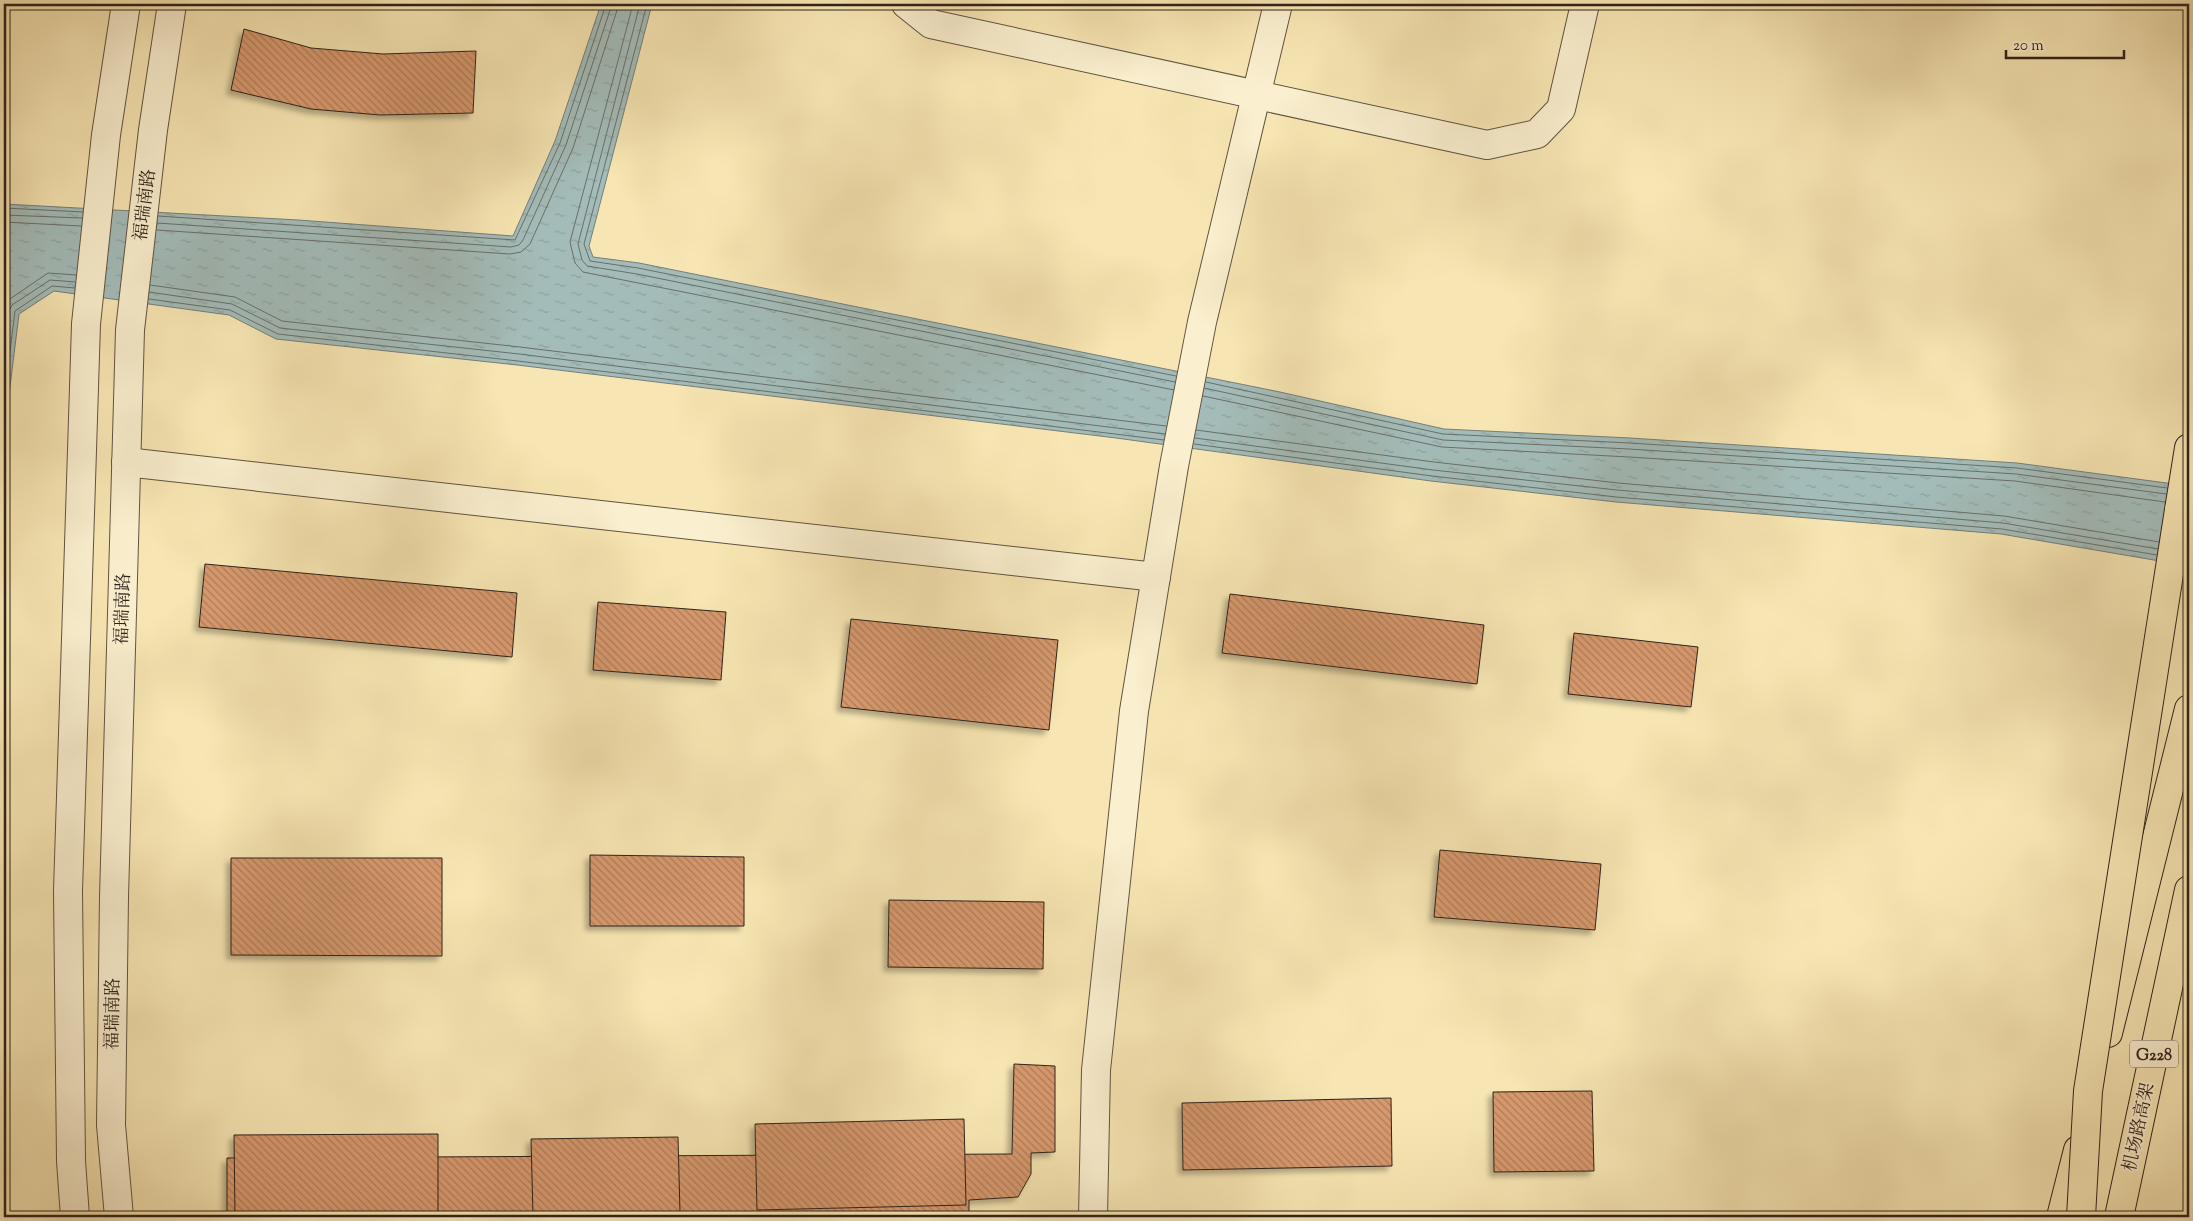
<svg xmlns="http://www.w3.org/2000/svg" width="2193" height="1221" font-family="'Sorts Mill Goudy','Noto Serif SC',serif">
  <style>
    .water { fill: url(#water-ripples); stroke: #757e79 }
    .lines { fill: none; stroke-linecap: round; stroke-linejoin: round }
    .shore { stroke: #696f6a; stroke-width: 1 }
    .building { fill: url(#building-back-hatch); stroke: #2f221a; filter: url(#shadow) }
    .minor-casing { stroke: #615340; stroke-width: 30 }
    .major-casing { stroke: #2f221a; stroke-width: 30 }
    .highway-casing { stroke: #2f221a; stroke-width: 30 }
    .minor { stroke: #faefce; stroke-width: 28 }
    .major { stroke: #f7e6b3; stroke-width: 28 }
    .highway { stroke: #f7e6b3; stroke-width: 28 }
    .highway-bridge-casing { stroke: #2f221a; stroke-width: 30; stroke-linecap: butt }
    .highway-bridge { stroke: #f7e6b3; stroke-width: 28 }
    .labels { text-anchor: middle; stroke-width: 4; stroke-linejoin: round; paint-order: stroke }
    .shield { fill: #faefce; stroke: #6c6050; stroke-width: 1 }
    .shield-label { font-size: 16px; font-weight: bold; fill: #2f221a }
    .street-label { font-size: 18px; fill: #2f221a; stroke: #faefce }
  </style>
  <defs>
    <pattern id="water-ripples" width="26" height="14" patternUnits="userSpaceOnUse" patternTransform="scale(1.25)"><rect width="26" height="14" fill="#a3bcb9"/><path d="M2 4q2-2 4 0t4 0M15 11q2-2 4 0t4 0" fill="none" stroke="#8da19e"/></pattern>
    <pattern id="building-back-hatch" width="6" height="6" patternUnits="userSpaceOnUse" patternTransform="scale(1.25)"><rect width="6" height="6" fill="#d7996e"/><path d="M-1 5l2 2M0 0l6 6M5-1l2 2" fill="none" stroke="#af7c5a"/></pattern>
    <filter id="shadow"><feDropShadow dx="-4.5" dy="4.5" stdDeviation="2.5" flood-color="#0004"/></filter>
  </defs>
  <rect width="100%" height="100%" fill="#f7e6b3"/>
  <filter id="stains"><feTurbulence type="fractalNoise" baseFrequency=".004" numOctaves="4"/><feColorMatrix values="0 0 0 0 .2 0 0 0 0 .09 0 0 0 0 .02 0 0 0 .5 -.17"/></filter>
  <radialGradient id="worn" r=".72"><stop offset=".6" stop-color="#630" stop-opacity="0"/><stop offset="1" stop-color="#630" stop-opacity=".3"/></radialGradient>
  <path class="water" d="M601,4H652L589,246L593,257L639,263L1280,392L1444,429L1630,438L2017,463L2189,486V566L2001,534L1616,502L1431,481L1116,438L517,365L276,339L229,315L54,291L19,314L7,411L4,529V204L298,220L513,236L555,141Z"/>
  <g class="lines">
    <g class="shore">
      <path d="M633,4L570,242L575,263L583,272L1174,390"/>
      <path d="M640,4L578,244L582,260L587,266L637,274L1175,382"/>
      <path d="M647,4L584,244L590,261L638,268L1176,376"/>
      <path d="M4,208L83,212"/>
      <path d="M4,215L82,218"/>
      <path d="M158,216L515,240L560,143L606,4"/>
      <path d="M4,222L81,226"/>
      <path d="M157,223L511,247L519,245L523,240L566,145L612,4"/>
      <path d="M157,230L510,254L521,252L530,244L573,148L619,4"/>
      <path d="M150,285L235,297L282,321L520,347L1166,426"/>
      <path d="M149,292L232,304L280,328L519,354L1165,434"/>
      <path d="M149,299L230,310L278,334L518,361L1164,440"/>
      <path d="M4,303L48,273L76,275"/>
      <path d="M4,346L8,313L12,305L50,280L75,282"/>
      <path d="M1206,382L1443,434L1630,443L2017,468L2167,488"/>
      <path d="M1204,388L1443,440L1629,449L2016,474L2166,494"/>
      <path d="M1203,396L1442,447L1629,457L2015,481L2165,502"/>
      <path d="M4,400L15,311L52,286L75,288"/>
      <path d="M1196,430L1434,462L1618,483L2004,516L2159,542"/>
      <path d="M1195,438L1433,470L1617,490L2003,523L2158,549"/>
      <path d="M1194,444L1432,476L1616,497L2002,529L2157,555"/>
    </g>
  </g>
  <g class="building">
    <path d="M244,29L311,48L383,54L476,51L473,113L380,115L311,109L231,90Z"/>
    <path d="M205,564L517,593L512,657L199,627Z"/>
    <path d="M1230,594L1484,625L1477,684L1222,653Z"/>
    <path d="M598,602L726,612L721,680L593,670Z"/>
    <path d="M851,619L1058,640L1049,730L841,707Z"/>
    <path d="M1574,633L1698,647L1691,707L1568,694Z"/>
    <path d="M1440,850L1601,864L1595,930L1434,917Z"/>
    <path d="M590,855L744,857V926H590Z"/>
    <path d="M231,858H442V956L231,955Z"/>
    <path d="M889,900L1044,902L1043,969L888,967Z"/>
    <path d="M1014,1064L1055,1066V1152L1031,1153V1174L1018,1197L969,1200V1217H227V1158L1012,1154Z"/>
    <path d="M1592,1091L1594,1171L1494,1172L1493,1092Z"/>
    <path d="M1391,1098L1392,1166L1183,1170L1182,1103Z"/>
    <path d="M964,1119L966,1205L757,1210L755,1124Z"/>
    <path d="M438,1134V1217H235L234,1135Z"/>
    <path d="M678,1137L680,1213L533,1216L531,1139Z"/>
  </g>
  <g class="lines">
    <defs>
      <g id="minor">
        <path d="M906,4L931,24L1487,145L1537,134L1561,109L1585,4"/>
        <path d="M126,462L1156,577"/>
        <path d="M75,1217L71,1161L68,891L86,324L106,135L126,4"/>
        <path d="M119,1217L111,1125L114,897L130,330L153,130L172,4"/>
        <path d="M1093,1217L1096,1070L1134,711L1174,466L1202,322L1278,4"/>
      </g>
      <g id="major">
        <path d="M2108,1033L2189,709"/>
        <path d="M2061,1217L2078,1150"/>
      </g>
      <g id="highway">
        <path d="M2179,510L2189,448"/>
        <path d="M2119,1217L2189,890"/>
      </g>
    </defs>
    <use href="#minor" class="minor-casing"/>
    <use href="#major" class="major-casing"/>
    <use href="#highway" class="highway-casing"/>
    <use href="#minor" class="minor"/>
    <use href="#major" class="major"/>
    <use href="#highway" class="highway"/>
    <defs>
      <path id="highway-bridge" d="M2081,1217L2088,1091L2179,510"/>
    </defs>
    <use href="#highway-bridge" class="highway-bridge-casing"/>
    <use href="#highway-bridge" class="highway-bridge"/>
  </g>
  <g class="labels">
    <rect class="shield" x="2130" y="1040.5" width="48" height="27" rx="4"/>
    <g class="shield-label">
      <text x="2154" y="1060">G228</text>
    </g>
    <g class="street-label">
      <text transform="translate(144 205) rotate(-83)" y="6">福瑞南路</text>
      <text transform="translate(122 609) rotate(-88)" y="6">福瑞南路</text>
      <text transform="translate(112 1014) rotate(-89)" y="6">福瑞南路</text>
      <text transform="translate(2138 1127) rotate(-78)" y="6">机场路高架</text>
    </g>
  </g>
  <rect width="2193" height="1221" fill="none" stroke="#f7e6b3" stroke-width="20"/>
  <rect x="5" y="5" width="2183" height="1211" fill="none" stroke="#2f221a" stroke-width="2.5"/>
  <rect x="10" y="10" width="2173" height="1201" fill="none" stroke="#2f221a"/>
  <path d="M2006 50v8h118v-8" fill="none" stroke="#2f221a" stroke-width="2.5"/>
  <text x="2013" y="50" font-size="15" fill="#2f221a" stroke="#faefce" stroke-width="4" paint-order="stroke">20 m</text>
  <rect width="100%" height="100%" filter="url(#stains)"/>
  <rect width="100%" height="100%" fill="url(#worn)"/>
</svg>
